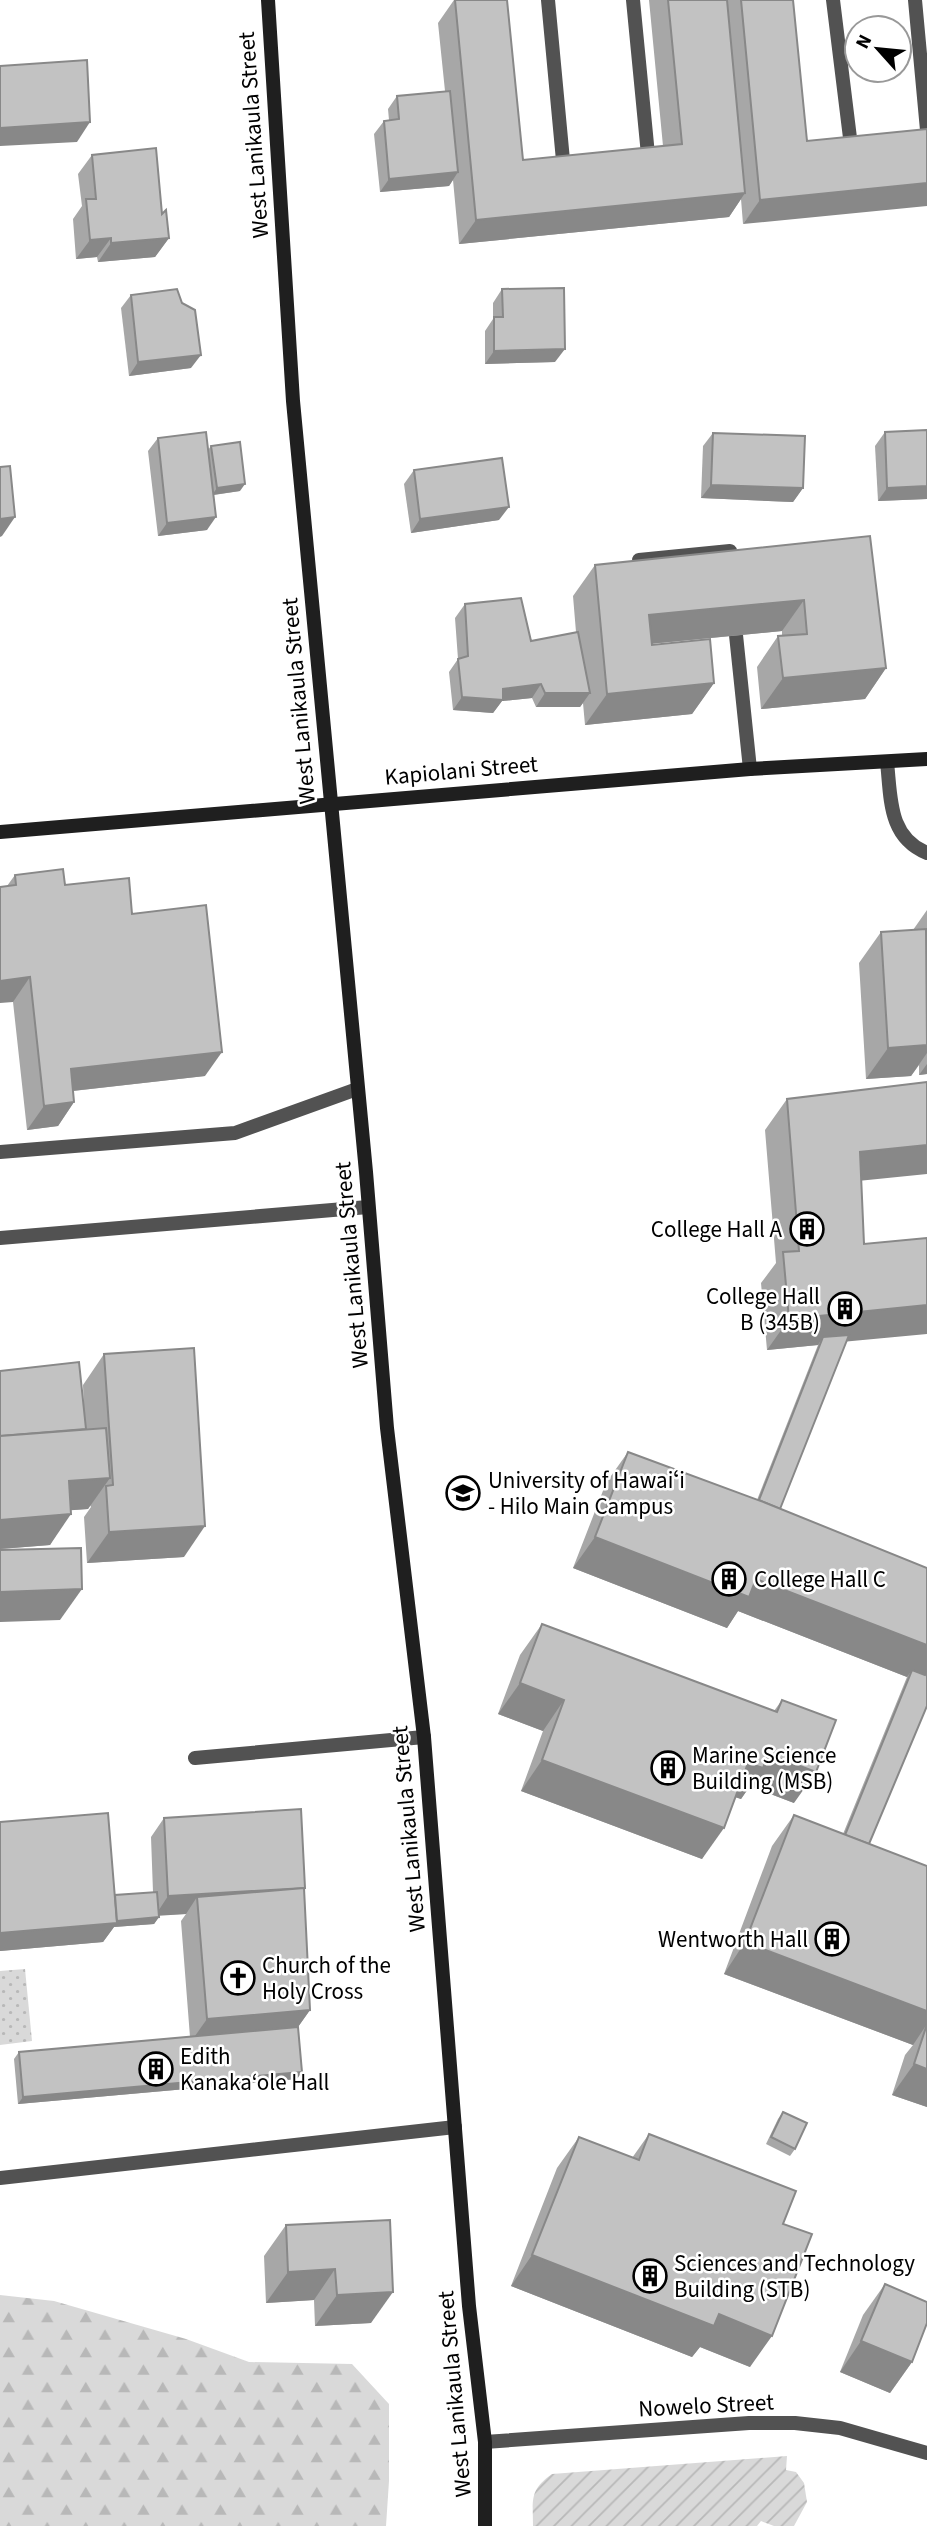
<svg xmlns="http://www.w3.org/2000/svg" width="927" height="2526" font-family="'Source Sans 3',sans-serif">
  <style>
    .forest { fill: url(#forest-firs) }
    .park { fill: url(#park-dots) }
    .garden { fill: url(#garden-furrows) }
    .lines { fill: none; stroke-linecap: round; stroke-linejoin: round }
    .lane { stroke: #525252; stroke-width: 14 }
    .secondary { stroke: #1f1f1f; stroke-width: 14 }
    .wall { fill: #a7a7a7 }
    .shaded-wall { fill: #888 }
    .building { fill: #c2c2c2; stroke: #888; stroke-width: 2 }
    .labels { text-anchor: middle; stroke-width: 5; stroke-linejoin: round; paint-order: stroke }
    .street-label { font-size: 23px; fill: #000; stroke: #fff }
    .poi-label { font-size: 23px; fill: #000; stroke: #fff; text-anchor: start }
  </style>
  <defs>
    <pattern id="forest-firs" width="22" height="20" patternUnits="userSpaceOnUse" patternTransform="scale(1.75)"><rect width="22" height="20" fill="#d9d9d9"/><path d="M5 1l3.5 6h-7zM16 11l3.5 6h-7z" fill="#b8b8b8"/></pattern>
    <pattern id="park-dots" width="8" height="8" patternUnits="userSpaceOnUse" patternTransform="scale(1.75)"><rect width="8" height="8" fill="#d9d9d9"/><path d="M2 2h.1M6 6h.1" fill="none" stroke="#b8b8b8" stroke-width="1.8" stroke-linecap="round"/></pattern>
    <pattern id="garden-furrows" width="10" height="10" patternUnits="userSpaceOnUse" patternTransform="scale(1.75)"><rect width="10" height="10" fill="#d9d9d9"/><path d="M-1 1l2-2M0 10L10 0M9 11l2-2" fill="none" stroke="#b8b8b8"/></pattern>
  </defs>
  <rect width="100%" height="100%" fill="#fff"/>
  <path class="forest" d="M0,2295L54,2301L186,2339L249,2362L352,2364L389,2404V2481L386,2526H0Z"/>
  <path class="park" d="M25,1969L32,2041L0,2045V1971Z"/>
  <path class="garden" d="M787,2456L786,2470L796,2472L804,2483L807,2502L794,2526H774L761,2521L757,2526H533C533,2500 529,2490 552,2474Z"/>
  <g class="lines">
    <g class="lane">
      <path d="M548,0L564,171H566"/>
      <path d="M633,0L649,165"/>
      <path d="M833,0L851,146L860,145"/>
      <path d="M915,0L927,130"/>
      <path d="M639,560L730,551L732,569"/>
      <path d="M736,635L750,769"/>
      <path d="M887,762C891,798 888,837 927,853"/>
      <path d="M0,1152L235,1133L357,1089"/>
      <path d="M0,1238L368,1207"/>
      <path d="M195,1758L424,1737"/>
      <path d="M0,2178L455,2127"/>
      <path d="M485,2442L749,2423H795L840,2428L927,2453"/>
    </g>
    <g class="secondary">
      <path d="M268,0L293,401L366,1172L387,1428L424,1737L469,2306L485,2442V2526"/>
      <path d="M0,832L750,769L927,759"/>
    </g>
  </g>
  <g class="wall">
    <path d="M454,0H507L523,160L663,146L649,0H793L807,141L743,224L741,199L729,217L459,244L453,180L449,186L380,192L374,134L384,121L389,120L388,109L397,96L445,91L438,23Z"/>
    <path d="M92,155L162,214L169,238L155,257L98,262L97,257L76,259L73,219L82,206L78,174Z"/>
    <path d="M502,289L555,362L485,364V331L493,319V303Z"/>
    <path d="M131,295L191,368L129,376L121,308Z"/>
    <path d="M927,430V499L878,501L875,446L885,432Z"/>
    <path d="M713,433L803,488L793,502L701,498L703,446Z"/>
    <path d="M158,438L208,450L211,446L240,491L214,495L207,530L158,536L148,451Z"/>
    <path d="M414,470L499,520L411,533L404,484Z"/>
    <path d="M870,536L886,668L865,699L761,709L757,667L778,636H782V631L651,644L652,645L714,683L692,714L585,725L583,703L580,707H536L532,698L502,701L493,713L453,710L449,672L458,659L455,618L465,604L531,641L576,632L573,596L595,565Z"/>
    <path d="M15,875L65,885L132,914L205,1076L73,1091L74,1102L58,1126L27,1130L13,1002L7,886Z"/>
    <path d="M927,910V1074L919,1075V1065L911,1076L866,1079L859,963L881,932L913,930Z"/>
    <path d="M787,1099L861,1181L846,1342L780,1509L927,1568V1706L869,1844L927,1866V2107L892,2095L905,2055L913,2045L724,1974L772,1846L794,1815L843,1834L907,1677L738,1611L727,1628L573,1568L606,1483L628,1452L757,1500L818,1345L767,1350L761,1283L776,1263L765,1130Z"/>
    <path d="M104,1354L184,1557L87,1563L84,1517L91,1507L90,1505L88,1509L71,1510L50,1545L0,1549V1371L84,1412L83,1385Z"/>
    <path d="M542,1624L774,1711L782,1700L794,1803L750,1786L741,1799L735,1797L702,1859L521,1791L543,1731L498,1714L520,1655Z"/>
    <path d="M164,1818L305,1888L304,1890L310,2010L298,2027L297,2079L18,2104L14,2059L19,2052L190,2037L181,1921L186,1914L159,1915V1917L154,1924L114,1927L103,1942L0,1951V1822L115,1895L153,1892L151,1837Z"/>
    <path d="M783,2112L795,2149L790,2156L766,2144L778,2119Z"/>
    <path d="M649,2134L783,2224L750,2367L700,2347L692,2357L511,2286L557,2168L579,2137L632,2158Z"/>
    <path d="M390,2220L371,2323L315,2326L314,2300L266,2303L264,2256L286,2225Z"/>
    <path d="M885,2284L912,2362L890,2393L840,2372L863,2315Z"/>
  </g>
  <g class="shaded-wall">
    <path d="M90,122L77,142L0,146V128Z"/>
    <path d="M458,172L449,186L380,192L389,179Z"/>
    <path d="M927,183V206L743,224L760,200Z"/>
    <path d="M745,193L729,217L459,244L476,220Z"/>
    <path d="M111,238L97,257L76,259L90,240Z"/>
    <path d="M169,238L155,257L98,262L111,243Z"/>
    <path d="M565,349L555,362L485,364L494,351Z"/>
    <path d="M201,355L191,368L129,376L138,362Z"/>
    <path d="M245,484L240,491L212,495L217,488Z"/>
    <path d="M711,485L803,488L793,502L701,498Z"/>
    <path d="M927,486V499L878,501L887,488Z"/>
    <path d="M509,507L499,520L411,533L420,519Z"/>
    <path d="M15,517L2,536L0,537V519Z"/>
    <path d="M216,517L207,530L158,536L167,523Z"/>
    <path d="M804,600L782,631L627,646L649,615Z"/>
    <path d="M886,668L865,699L761,709L783,678Z"/>
    <path d="M714,683L692,714L585,725L607,694Z"/>
    <path d="M541,684L532,698L502,701L493,713L453,710L462,697L503,689Z"/>
    <path d="M545,693H590L580,707H536Z"/>
    <path d="M30,977L13,1002L0,1003V981Z"/>
    <path d="M927,1045V1053L911,1076L866,1079L888,1048Z"/>
    <path d="M222,1052L205,1076L54,1093L71,1069Z"/>
    <path d="M927,1064V1074L919,1075Z"/>
    <path d="M74,1102L58,1126L27,1130L44,1106Z"/>
    <path d="M927,1145V1174L838,1183L860,1152Z"/>
    <path d="M927,1305V1334L820,1344L823,1337L818,1345L767,1350L789,1319Z"/>
    <path d="M110,1478L88,1509L47,1512L69,1481Z"/>
    <path d="M71,1514L50,1545L0,1549V1520Z"/>
    <path d="M205,1526L184,1557L87,1563L109,1532Z"/>
    <path d="M595,1537L756,1579L927,1645V1672L920,1682L912,1670L907,1677L738,1611L727,1628L573,1568Z"/>
    <path d="M82,1589L60,1620L0,1622V1592Z"/>
    <path d="M520,1683L564,1700L543,1731L498,1714Z"/>
    <path d="M768,1754L816,1772L794,1803L750,1786L741,1799L726,1794L748,1763Z"/>
    <path d="M542,1760L724,1828L702,1859L521,1791Z"/>
    <path d="M305,1888L291,1907L197,1897L186,1914L155,1916L168,1896Z"/>
    <path d="M159,1917L154,1924L114,1927L103,1942L0,1951V1933L107,1921Z"/>
    <path d="M745,1942L927,2011V2024L913,2045L724,1974Z"/>
    <path d="M310,2010L293,2034L190,2043L207,2019Z"/>
    <path d="M914,2064L927,2069V2107L892,2095Z"/>
    <path d="M302,2072L297,2079L18,2104L23,2097Z"/>
    <path d="M532,2255L719,2314L772,2336L750,2367L700,2347L692,2357L511,2286Z"/>
    <path d="M335,2269L314,2300L266,2303L288,2272Z"/>
    <path d="M393,2292L371,2323L315,2326L337,2295Z"/>
    <path d="M861,2341L912,2362L890,2393L840,2372Z"/>
  </g>
  <g class="building">
    <path d="M455,0H507L523,160L682,144L668,0H727L745,193L476,220Z"/>
    <path d="M741,0H793L807,141L927,129V183L760,200Z"/>
    <path d="M87,60L90,122L0,128V66Z"/>
    <path d="M450,91L458,172L389,179L384,121L399,119L397,96Z"/>
    <path d="M156,148L162,214L166,210L169,238L111,243V238L90,240L86,199H96L92,155Z"/>
    <path d="M564,288L565,349L494,351V317H503L502,289Z"/>
    <path d="M177,289L182,303L195,310L201,355L138,362L131,295Z"/>
    <path d="M927,430V486L887,488L885,432Z"/>
    <path d="M206,432L216,517L167,523L158,438Z"/>
    <path d="M713,433L805,436L803,488L711,485Z"/>
    <path d="M240,442L245,484L217,488L211,446Z"/>
    <path d="M502,458L509,507L420,519L414,470Z"/>
    <path d="M10,466L15,517L0,519V467Z"/>
    <path d="M870,536L886,668L783,678L778,636L807,634L804,600L649,615L652,645L710,639L714,683L607,694L595,565Z"/>
    <path d="M521,598L531,641L578,632L590,693H545L541,684L503,689V700L462,697L458,659L468,656L465,604Z"/>
    <path d="M63,869L65,885L129,878L132,914L206,905L222,1052L71,1069L74,1102L44,1106L30,977L0,981V887L16,885L15,875Z"/>
    <path d="M926,929L927,1045L888,1048L881,932Z"/>
    <path d="M927,1082V1145L860,1152L864,1244L927,1238V1305L789,1319L783,1252L799,1251L787,1099Z"/>
    <path d="M849,1335L780,1509L759,1500L823,1337Z"/>
    <path d="M194,1348L205,1526L109,1532L106,1486L113,1485L104,1354Z"/>
    <path d="M79,1362L86,1429L0,1436V1371Z"/>
    <path d="M106,1428L110,1478L69,1481L71,1514L0,1520V1436Z"/>
    <path d="M628,1452L766,1503L927,1568V1645L756,1579L749,1597L595,1537Z"/>
    <path d="M81,1548L82,1589L0,1592V1550Z"/>
    <path d="M542,1624L777,1712L782,1700L836,1720L816,1772L768,1754L763,1768L748,1763L724,1828L542,1760L564,1700L520,1683Z"/>
    <path d="M912,1670L925,1675L927,1672V1706L869,1844L845,1835Z"/>
    <path d="M301,1809L305,1888L168,1896L164,1818Z"/>
    <path d="M108,1813L117,1923L0,1933V1822Z"/>
    <path d="M794,1815L927,1866V2011L745,1942Z"/>
    <path d="M304,1888L310,2010L207,2019L197,1897Z"/>
    <path d="M157,1892L159,1917L117,1921L115,1895Z"/>
    <path d="M927,2024V2069L914,2064Z"/>
    <path d="M298,2027L302,2072L23,2097L19,2052Z"/>
    <path d="M783,2112L807,2123L795,2149L771,2137Z"/>
    <path d="M649,2134L796,2191L783,2224L812,2234L772,2336L719,2314L714,2326L532,2255L579,2137L639,2160Z"/>
    <path d="M390,2220L393,2292L337,2295L335,2269L288,2272L286,2225Z"/>
    <path d="M885,2284L927,2302V2323L912,2362L861,2341Z"/>
  </g>
  <defs>
    <symbol id="building-ring" viewBox="-11 -11 22 22"><circle r="9.5" fill="#fff" stroke="#000" stroke-width="1.5"/><path d="M-4-6H4V6H1V3H-1V6H-4ZM-2.5-4.3h1.7v1.8h-1.7ZM.8-4.3h1.7v1.8H.8ZM-2.5-1h1.7V.8h-1.7ZM.8-1h1.7V.8H.8Z" fill="#000"/></symbol>
    <symbol id="university-ring" viewBox="-11 -11 22 22"><circle r="9.5" fill="#fff" stroke="#000" stroke-width="1.5"/><path d="M0-5L7-2L0 1L-7-2ZM-4 1L0 2.5L4 1V4Q0 6-4 4Z" fill="#000"/></symbol>
    <symbol id="church-ring" viewBox="-11 -11 22 22"><circle r="9.5" fill="#fff" stroke="#000" stroke-width="1.5"/><path d="M-1.2-6h2.4v3.5h3.3v2.4h-3.3V6h-2.4V-.1h-3.3v-2.4h3.3Z" fill="#000"/></symbol>
  </defs>
  <g fill-rule="evenodd">
    <use href="#building-ring" x="788" y="1210" width="38" height="38"/>
    <use href="#building-ring" x="826" y="1290" width="38" height="38"/>
    <use href="#university-ring" x="444" y="1474" width="38" height="38"/>
    <use href="#building-ring" x="710" y="1560" width="38" height="38"/>
    <use href="#building-ring" x="649" y="1749" width="38" height="38"/>
    <use href="#building-ring" x="813" y="1920" width="38" height="38"/>
    <use href="#church-ring" x="219" y="1959" width="38" height="38"/>
    <use href="#building-ring" x="137" y="2050" width="38" height="38"/>
    <use href="#building-ring" x="631" y="2257" width="38" height="38"/>
  </g>
  <g class="labels">
    <g class="street-label">
      <text transform="translate(253 135) rotate(-94)" y="8">West Lanikaula Street</text>
      <text transform="translate(298 701) rotate(-95)" y="8">West Lanikaula Street</text>
      <text transform="translate(461 770) rotate(-5)" y="8">Kapiolani Street</text>
      <text transform="translate(351 1265) rotate(-95)" y="8">West Lanikaula Street</text>
      <text transform="translate(408 1829) rotate(-95)" y="8">West Lanikaula Street</text>
      <text transform="translate(454 2394) rotate(-95)" y="8">West Lanikaula Street</text>
      <text transform="translate(706 2405) rotate(-3)" y="8">Nowelo Street</text>
    </g>
    <g class="poi-label">
      <text x="782" y="1237" text-anchor="end">College Hall A</text>
      <text x="820" y="1304" text-anchor="end">College Hall<tspan x="820" dy="26">B (345B)</tspan></text>
      <text x="488" y="1488">University of Hawaiʻi<tspan x="488" dy="26">- Hilo Main Campus</tspan></text>
      <text x="754" y="1587">College Hall C</text>
      <text x="692" y="1763">Marine Science<tspan x="692" dy="26">Building (MSB)</tspan></text>
      <text x="808" y="1947" text-anchor="end">Wentworth Hall</text>
      <text x="262" y="1973">Church of the<tspan x="262" dy="26">Holy Cross</tspan></text>
      <text x="180" y="2064">Edith<tspan x="180" dy="26">Kanaka‘ole Hall</tspan></text>
      <text x="674" y="2271">Sciences and Technology<tspan x="674" dy="26">Building (STB)</tspan></text>
    </g>
  </g>
  <g transform="translate(878 49) rotate(297)"><circle r="33" fill="#ffffff" stroke="#999999" stroke-width="2"/>
  <path d="M0-5L12 26L0 18L-12 26Z" fill="#000000"/>
  <text y="-10" font-size="19" font-weight="bold" text-anchor="middle" fill="#000000">N</text>
  </g>
</svg>
